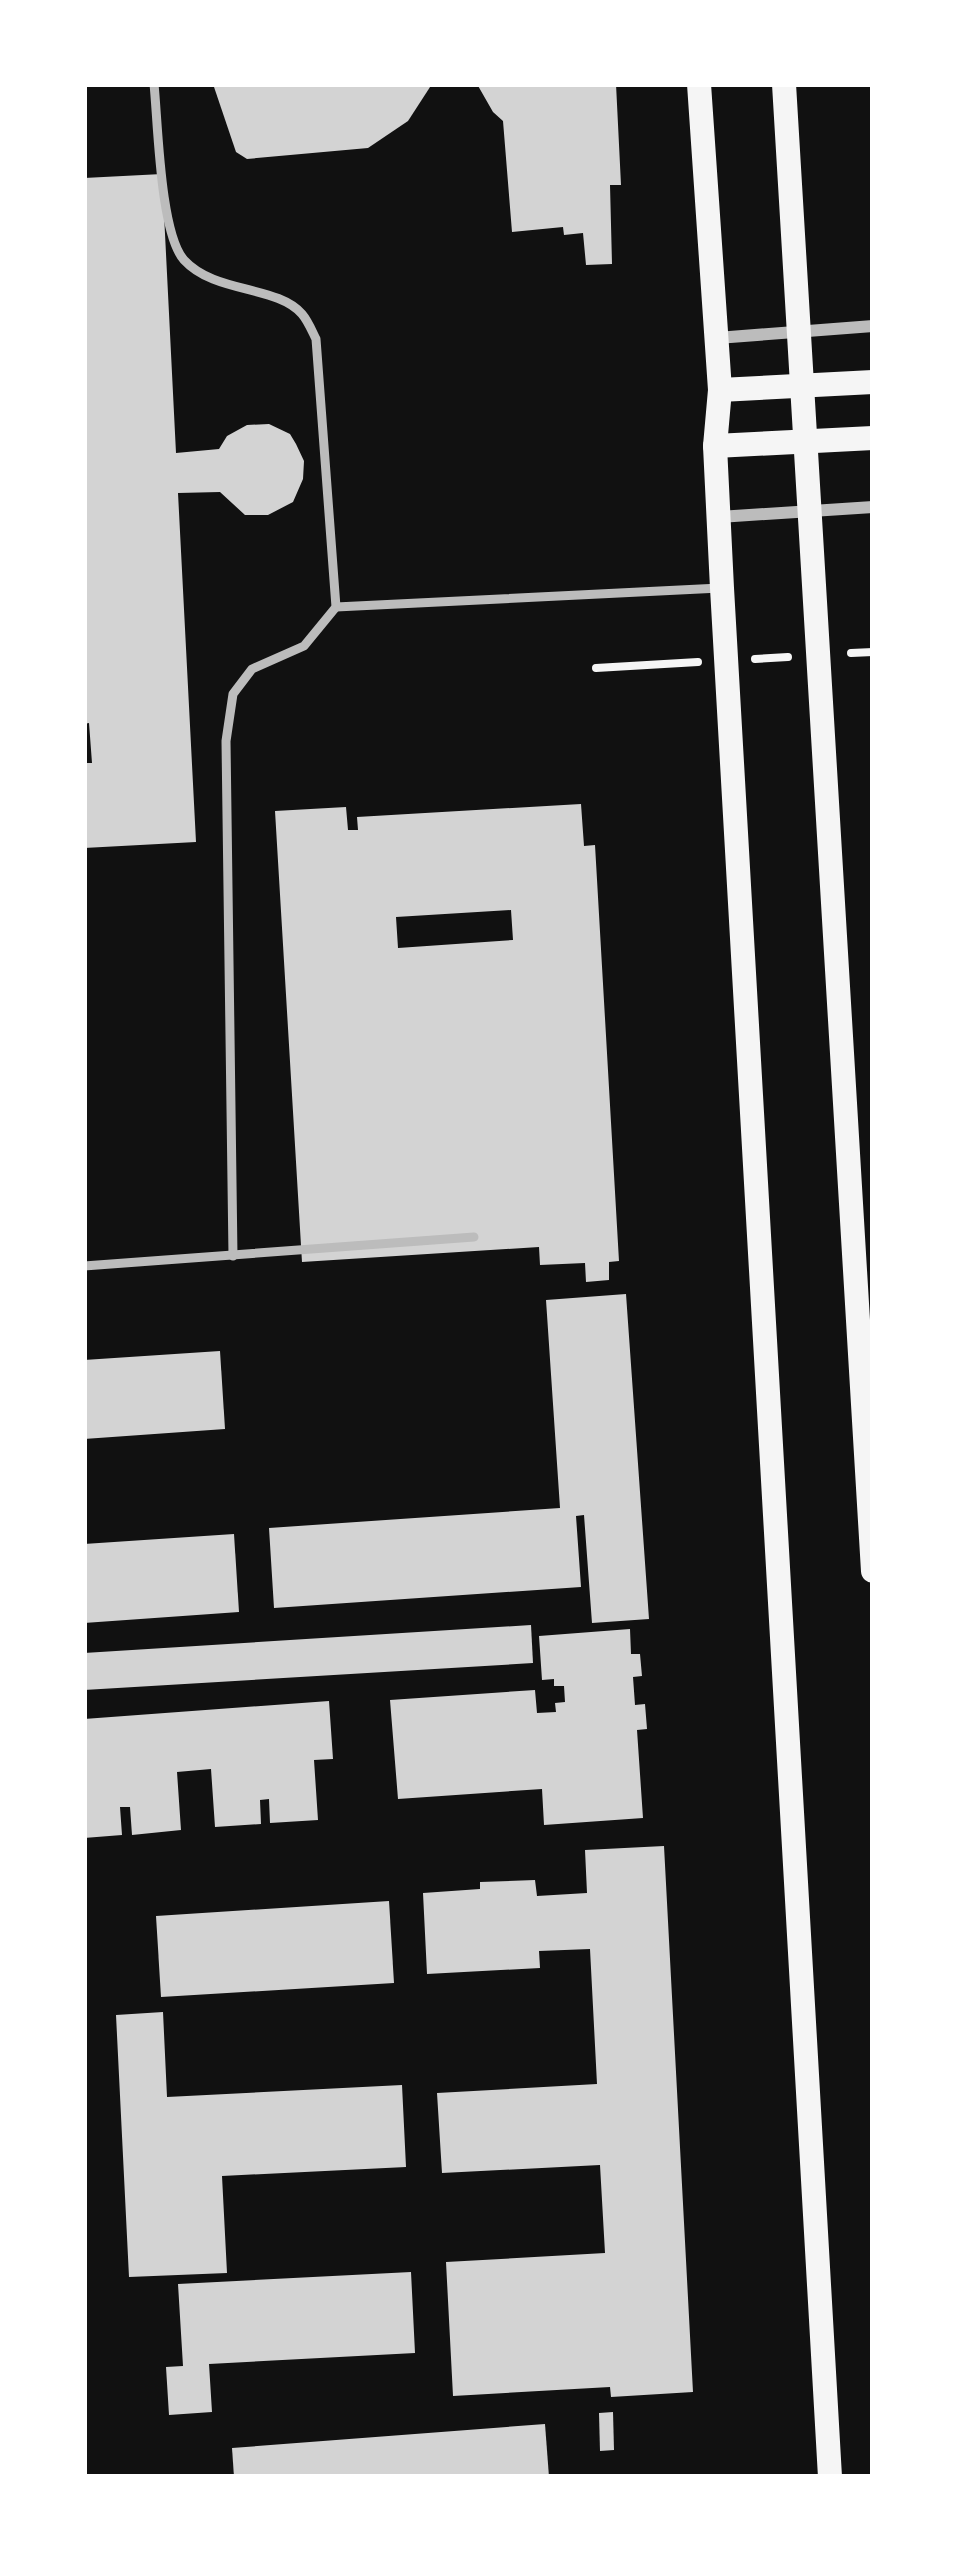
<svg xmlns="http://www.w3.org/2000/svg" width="957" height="2561" font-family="Literata,serif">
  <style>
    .building { fill: #d3d3d3; fill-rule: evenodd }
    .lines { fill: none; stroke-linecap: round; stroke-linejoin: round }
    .path { stroke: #f5f5f5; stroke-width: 8 }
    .service { stroke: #bcbcbc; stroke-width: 9 }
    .minor { stroke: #bcbcbc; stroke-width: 12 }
    .secondary { stroke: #f5f5f5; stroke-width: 24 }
  </style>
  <rect width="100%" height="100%" fill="#111"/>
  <g class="building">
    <path d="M213,84H432L408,121L368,148L247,159L236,152Z"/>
    <path d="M477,84H616L621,185H610L612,264L586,265L583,233L564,235L563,227L512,232L503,121L493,112Z"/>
    <path d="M162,174L176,453L219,449L227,436L247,425L269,424L290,434L296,444L304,461L303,479L293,502L268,515H245L220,492L178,493L196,842L84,848V763H92L89,723L84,724V178Z"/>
    <path d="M581,804L584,846L595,845L619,1261L609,1262V1280L586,1282L585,1263L540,1265L539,1247L302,1262L275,811L346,807L348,830H358L357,817ZM511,910L513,940L398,948L396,917Z"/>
    <path d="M626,1294L649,1619L592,1623L584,1515L576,1516L581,1587L274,1608L269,1528L560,1508L546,1300Z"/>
    <path d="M220,1351L225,1429L84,1439V1360Z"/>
    <path d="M234,1534L239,1612L84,1623V1544Z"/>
    <path d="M531,1625L533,1663L84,1690V1653Z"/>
    <path d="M630,1629L631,1654H640L642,1676L633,1677L635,1705L645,1704L647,1729L637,1730L643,1818L544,1825L542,1789L398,1799L390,1700L535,1690L537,1713L556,1712L555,1703L565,1702L564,1686H554V1679L542,1680L539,1636Z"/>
    <path d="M329,1701L333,1759L314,1760L318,1820L270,1823L269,1799L260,1800L261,1824L215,1827L211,1769L177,1772L181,1830L132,1835L130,1807H120L122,1835L84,1838V1719Z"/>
    <path d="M664,1846L693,2392L611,2397L610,2387L453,2396L446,2262L605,2253L600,2165L442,2173L437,2093L597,2084L590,1949L539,1951L540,1968L427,1974L423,1893L480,1889V1882L535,1880L537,1896L587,1893L585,1850Z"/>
    <path d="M389,1901L394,1983L161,1997L156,1916Z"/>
    <path d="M163,2012L167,2097L402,2085L406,2167L222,2176L227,2273L129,2277L116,2015Z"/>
    <path d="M411,2272L415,2353L209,2364L212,2412L169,2415L166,2367L183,2366L178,2284Z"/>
    <path d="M613,2412L614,2450L600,2451L599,2413Z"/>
    <path d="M545,2424L549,2477H234L232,2448Z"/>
  </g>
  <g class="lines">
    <g class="path">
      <path d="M851,653L873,652"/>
      <path d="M755,659L788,657"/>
      <path d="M596,668L698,662"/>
    </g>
    <g class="service">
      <path d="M154,84C158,123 160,233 184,260C215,294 277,285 302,314C308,321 312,331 316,339L336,607L304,646L252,669L233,694L226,741L233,1256"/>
      <path d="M336,607L720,588"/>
      <path d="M84,1266L474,1237"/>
    </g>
    <g class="minor">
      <path d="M717,338L873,326"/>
      <path d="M719,517L873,507"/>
    </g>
    <g class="secondary">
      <path d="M699,84L720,390L715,446L722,588L830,2477"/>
      <path d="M784,84L873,1571"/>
      <path d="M720,390L873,382"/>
      <path d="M715,446L873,438"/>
    </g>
  </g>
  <rect width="957" height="2561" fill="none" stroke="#ffffff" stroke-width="174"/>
</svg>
